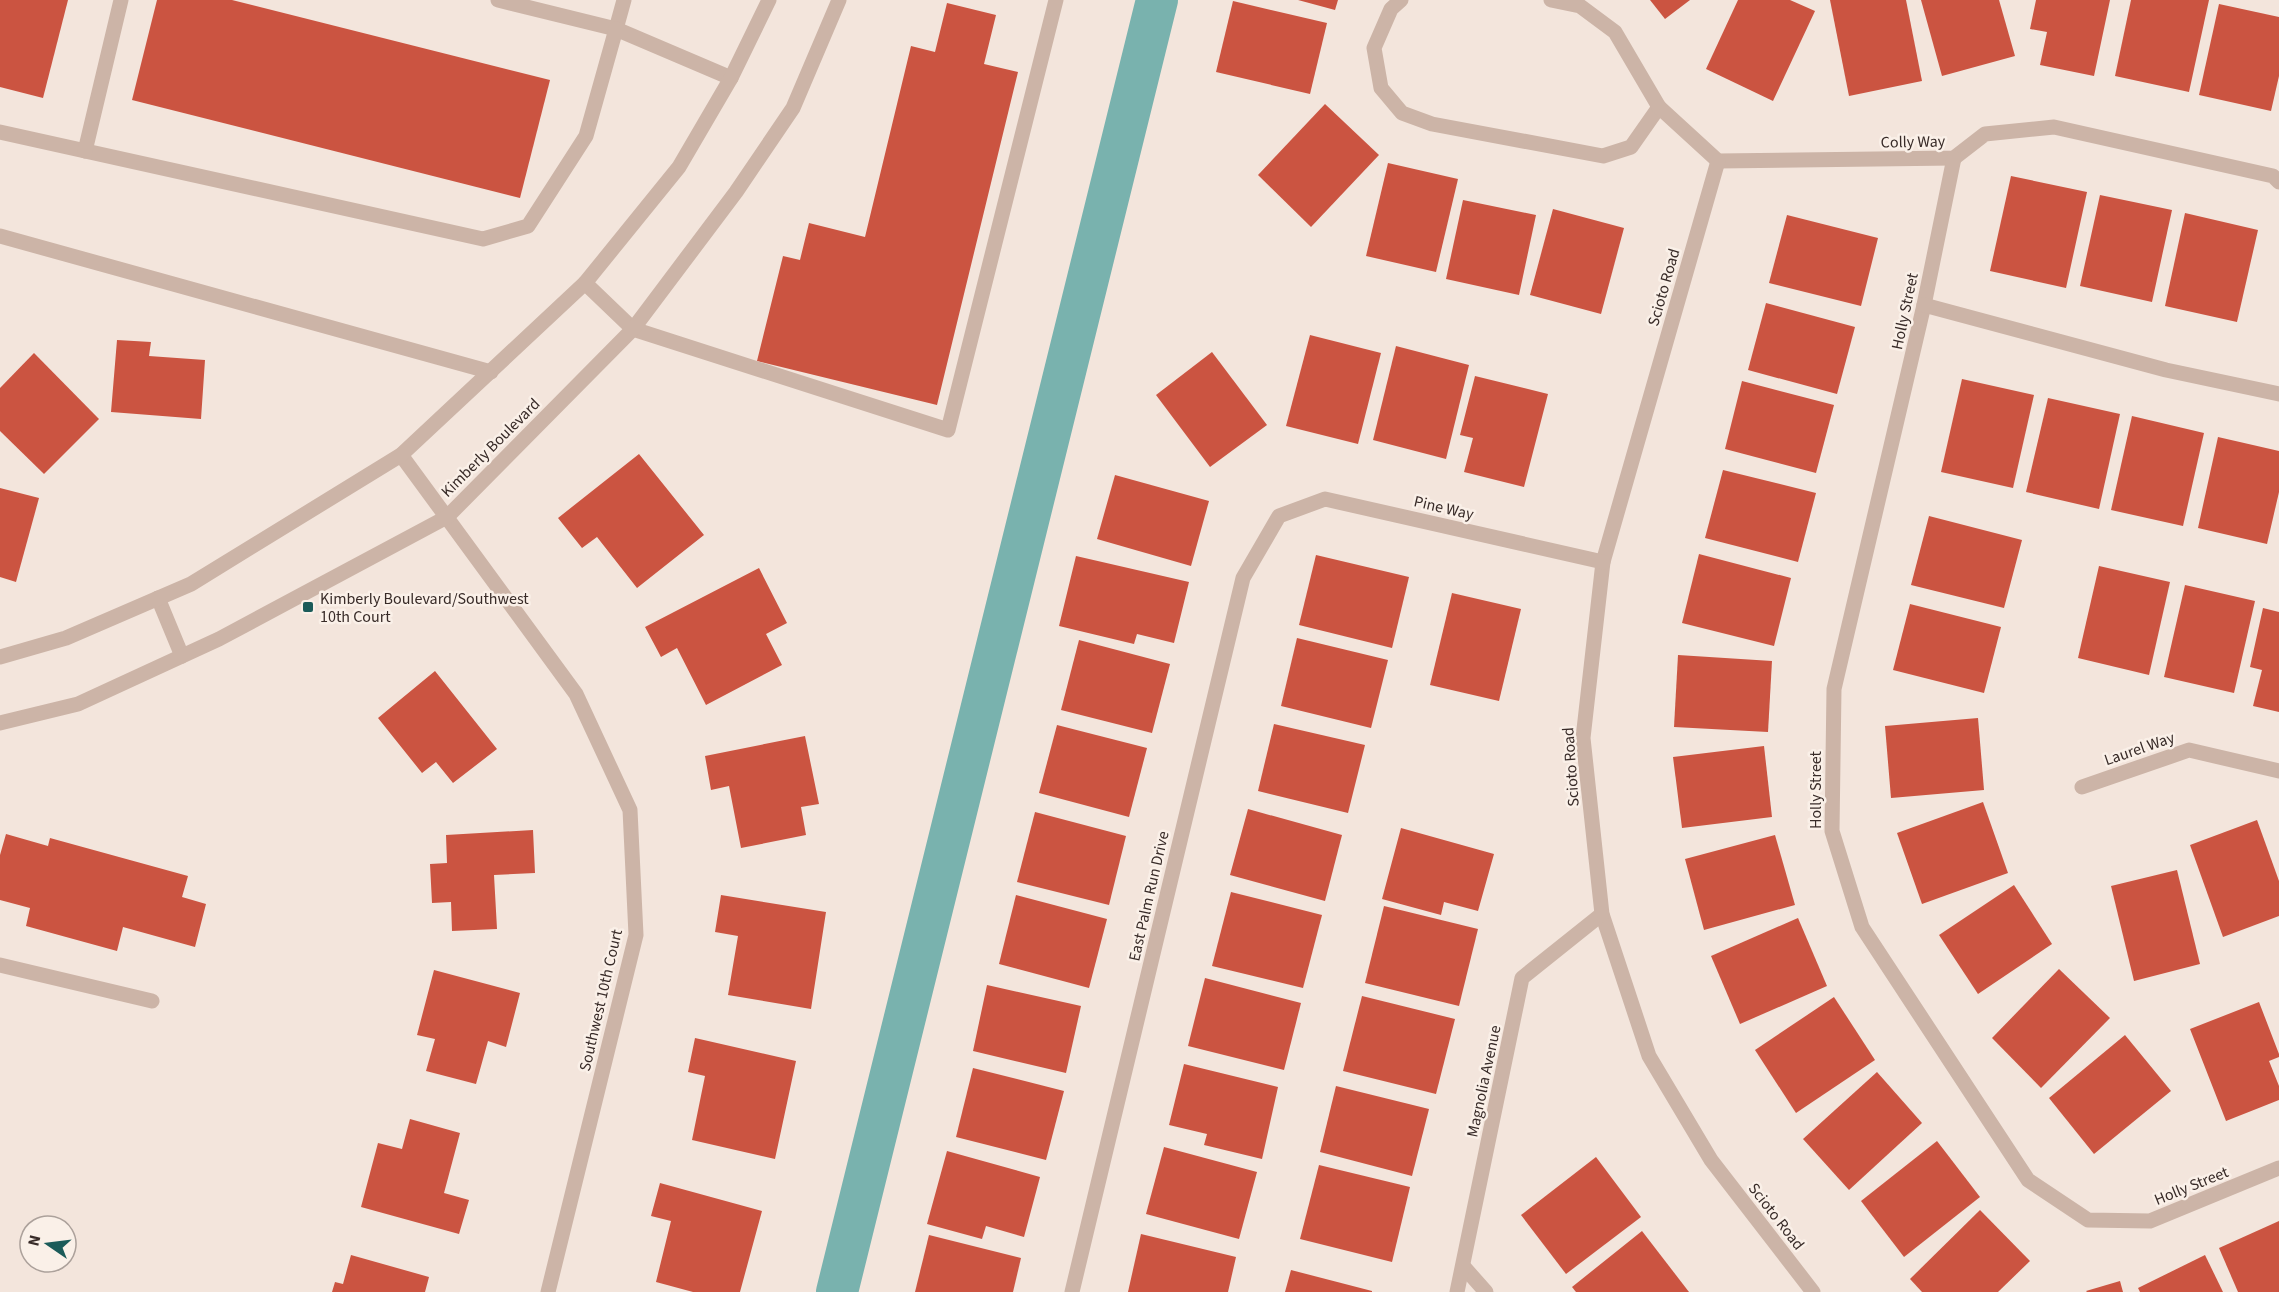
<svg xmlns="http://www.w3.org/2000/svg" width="2279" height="1292" font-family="'Source Sans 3',sans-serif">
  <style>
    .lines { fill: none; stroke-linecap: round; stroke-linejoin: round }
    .canal { stroke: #79b2ae; stroke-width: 42 }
    .building { fill: #cb5441 }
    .service { stroke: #ccb4a7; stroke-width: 15 }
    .minor { stroke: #ccb4a7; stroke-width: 15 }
    .tertiary { stroke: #ccb4a7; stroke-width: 15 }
    .poi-dot { fill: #1b5b59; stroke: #faf0e8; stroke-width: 2 }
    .labels { text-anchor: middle; stroke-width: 5; stroke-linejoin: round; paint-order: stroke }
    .street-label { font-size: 16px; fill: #382b28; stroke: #faf0e8 }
    .poi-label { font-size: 16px; fill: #382b28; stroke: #faf0e8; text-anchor: start }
  </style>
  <rect width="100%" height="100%" fill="#f3e5dc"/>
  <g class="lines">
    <path class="canal" d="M837,1292L1157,0"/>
  </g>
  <g class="building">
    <path d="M0,0H68L43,98L0,87Z"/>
    <path d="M157,0H232L550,80L520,198L132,100Z"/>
    <path d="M1298,0H1338L1335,10Z"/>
    <path d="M1650,0H1690L1665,19Z"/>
    <path d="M1738,0H1790L1815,11L1773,101L1706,69Z"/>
    <path d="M1830,0H1906L1922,81L1849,96Z"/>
    <path d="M1921,0H1999L2015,56L1942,76Z"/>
    <path d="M2036,0H2110L2094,76L2040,65L2047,32L2030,29Z"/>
    <path d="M2131,0H2209L2189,92L2115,76Z"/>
    <path d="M1233,1L1327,23L1310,94L1216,72Z"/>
    <path d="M947,3L996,15L984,64L1018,72L937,405L757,361L783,256L800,260L809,223L865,237L911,46L935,52Z"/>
    <path d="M2219,4L2279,17V76L2271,111L2199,95Z"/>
    <path d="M1325,104L1379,155L1311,227L1258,175Z"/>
    <path d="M1388,163L1458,179L1436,272L1366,256Z"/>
    <path d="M2011,176L2087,192L2066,288L1990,271Z"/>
    <path d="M2100,195L2172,210L2152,302L2080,286Z"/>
    <path d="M1463,200L1536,215L1519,295L1446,279Z"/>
    <path d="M1553,209L1624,228L1601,314L1530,295Z"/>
    <path d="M2185,213L2258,230L2237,322L2165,306Z"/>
    <path d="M1787,215L1878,238L1861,306L1769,283Z"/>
    <path d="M1766,303L1855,327L1837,394L1748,370Z"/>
    <path d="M1310,335L1381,353L1358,444L1286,426Z"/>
    <path d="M117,340L151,342L149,356L205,360L201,419L111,412Z"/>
    <path d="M1396,346L1469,365L1446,459L1373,440Z"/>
    <path d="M1212,352L1267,425L1210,467L1156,395Z"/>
    <path d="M34,353L99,419L44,474L0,431V388Z"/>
    <path d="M1475,376L1548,394L1524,487L1464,472L1473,438L1460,435Z"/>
    <path d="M1962,379L2034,395L2013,488L1941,472Z"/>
    <path d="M1742,381L1834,405L1816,473L1725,449Z"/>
    <path d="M2048,398L2120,414L2099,509L2026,492Z"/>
    <path d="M2132,416L2204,433L2183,526L2111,510Z"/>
    <path d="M2218,437L2279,451V492L2267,544L2198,528Z"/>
    <path d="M639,454L704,535L637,588L597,537L582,548L558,518Z"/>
    <path d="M1723,470L1816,493L1798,562L1705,538Z"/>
    <path d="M1115,475L1209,501L1191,566L1097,539Z"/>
    <path d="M0,488L39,498L16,582L0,577Z"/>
    <path d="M1929,516L2022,540L2004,608L1911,585Z"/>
    <path d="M1699,554L1791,578L1774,646L1682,623Z"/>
    <path d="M1316,555L1409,577L1392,648L1299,625Z"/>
    <path d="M1076,556L1189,582L1174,643L1137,634L1134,644L1059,626Z"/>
    <path d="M2099,566L2170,582L2149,675L2078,658Z"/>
    <path d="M759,568L787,623L766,634L782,665L706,705L677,648L661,657L645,627Z"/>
    <path d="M2185,585L2255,601L2234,693L2164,677Z"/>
    <path d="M1452,593L1521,609L1499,701L1430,685Z"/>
    <path d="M1910,604L2001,627L1984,693L1893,670Z"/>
    <path d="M2263,608L2279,612V712L2253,706L2262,670L2250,667Z"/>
    <path d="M1297,638L1388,660L1371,728L1281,706Z"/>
    <path d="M1079,640L1170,664L1152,733L1061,710Z"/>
    <path d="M1678,655L1772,661L1768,732L1674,727Z"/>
    <path d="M435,671L497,749L453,783L436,762L422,773L378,718Z"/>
    <path d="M1978,718L1984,790L1891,798L1885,726Z"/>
    <path d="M1274,724L1365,745L1348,813L1258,791Z"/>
    <path d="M1057,725L1147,748L1129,817L1039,793Z"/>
    <path d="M805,736L819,804L801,807L806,835L741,848L729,786L711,790L705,756Z"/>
    <path d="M1764,746L1772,817L1682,828L1673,757Z"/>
    <path d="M1983,802L2008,873L1922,904L1897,833Z"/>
    <path d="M1248,809L1342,835L1325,901L1230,875Z"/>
    <path d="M1035,812L1126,836L1109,905L1017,882Z"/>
    <path d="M2257,820L2279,881V916L2223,937L2190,845Z"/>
    <path d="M1401,828L1494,854L1478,911L1444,902L1441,915L1382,899Z"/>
    <path d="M533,830L535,873L494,875L497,929L452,931L451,902L432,903L430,864L447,863L446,835Z"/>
    <path d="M6,834L48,846L50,838L188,876L182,897L206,904L195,947L123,927L117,951L26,926L30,908L0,900V855Z"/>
    <path d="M1775,835L1795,905L1704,930L1685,859Z"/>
    <path d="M2177,870L2200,964L2134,981L2111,886Z"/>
    <path d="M2014,885L2052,944L1978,994L1939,935Z"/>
    <path d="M1231,892L1322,915L1303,988L1212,966Z"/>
    <path d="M721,895L826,912L811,1009L728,995L738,936L715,932Z"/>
    <path d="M1016,895L1107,919L1089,988L999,964Z"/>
    <path d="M1384,906L1478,929L1459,1006L1365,983Z"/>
    <path d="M1798,918L1827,986L1740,1024L1711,956Z"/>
    <path d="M2059,969L2110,1018L2041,1088L1992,1038Z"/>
    <path d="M434,970L520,993L506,1047L488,1041L476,1084L426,1071L435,1039L417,1035Z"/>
    <path d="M1205,978L1301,1003L1284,1070L1188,1046Z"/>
    <path d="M987,985L1081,1006L1066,1073L973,1051Z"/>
    <path d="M1362,996L1455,1019L1436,1094L1343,1071Z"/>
    <path d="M1834,997L1875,1060L1796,1113L1755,1050Z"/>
    <path d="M2259,1002L2279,1054V1057L2269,1061L2279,1086V1100L2226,1121L2190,1029Z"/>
    <path d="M2125,1035L2171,1091L2094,1154L2049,1098Z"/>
    <path d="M695,1038L796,1061L775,1159L692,1140L705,1076L688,1072Z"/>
    <path d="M1184,1064L1278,1087L1262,1159L1204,1145L1207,1134L1169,1125Z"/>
    <path d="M973,1068L1064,1091L1046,1160L956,1137Z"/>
    <path d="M1877,1072L1922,1123L1849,1190L1803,1139Z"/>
    <path d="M1336,1086L1429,1109L1412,1176L1320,1152Z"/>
    <path d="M410,1119L460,1133L444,1193L469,1200L459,1234L361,1207L378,1143L402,1149Z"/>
    <path d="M1937,1141L1980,1197L1904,1257L1861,1201Z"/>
    <path d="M1164,1147L1257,1172L1239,1239L1146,1214Z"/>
    <path d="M947,1151L1040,1177L1024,1237L986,1226L982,1239L927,1224Z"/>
    <path d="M1596,1157L1641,1217L1566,1274L1521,1215Z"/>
    <path d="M1319,1165L1410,1187L1392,1262L1300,1239Z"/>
    <path d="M660,1183L762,1211L740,1292H693L656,1282L671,1221L651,1216Z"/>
    <path d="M1980,1210L2030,1261L1998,1292H1922L1910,1279Z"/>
    <path d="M2279,1221V1292H2238L2219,1248Z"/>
    <path d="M1642,1231L1689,1292H1576L1572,1287Z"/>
    <path d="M1141,1234L1236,1257L1228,1292H1128Z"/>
    <path d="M929,1235L1021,1258L1013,1292H915Z"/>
    <path d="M351,1255L429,1277L425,1292H332L335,1282L343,1284Z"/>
    <path d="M2205,1255L2223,1292H2140L2138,1288Z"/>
    <path d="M1291,1270L1372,1291V1292H1285Z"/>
    <path d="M2120,1281L2123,1292H2087L2086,1291Z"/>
  </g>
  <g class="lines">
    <g class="service">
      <path d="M498,0L616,29L624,0"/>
      <path d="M0,132L483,239L528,226L586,136L616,29L731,78"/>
      <path d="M85,151L121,0"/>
      <path d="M0,236L491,372"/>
      <path d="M585,283L633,329L948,430L1056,0"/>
      <path d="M0,965L152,1001"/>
    </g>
    <g class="minor">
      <path d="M1401,0L1391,9L1374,48L1381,88L1402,113L1432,124L1603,156L1631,147L1659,107"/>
      <path d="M1551,0L1580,6L1615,32L1659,107L1718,161L1954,158L1985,134L2054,127L2273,176L2279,182"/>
      <path d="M1954,158L1924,305L1834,689L1832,831L1862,927L2028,1180L2088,1220L2150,1221L2279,1168"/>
      <path d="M1718,161L1603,562L1583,738L1602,914L1649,1056L1711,1160L1813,1292"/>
      <path d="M1924,305L2166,370L2279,394"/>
      <path d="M401,455L576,694L630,810L636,935L548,1292"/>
      <path d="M2082,787L2189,750L2279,771"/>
      <path d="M1463,1266L1486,1292"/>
      <path d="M1072,1292L1243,578L1279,516L1325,499L1603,562"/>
      <path d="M1457,1292L1522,978L1602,914"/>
    </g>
    <g class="tertiary">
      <path d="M158,598L182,656"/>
      <path d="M0,657L66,638L191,584L401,455L585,283L679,167L731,78L769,0"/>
      <path d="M0,723L78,704L219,639L447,517L633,329L736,192L793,108L839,0"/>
    </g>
  </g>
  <rect class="poi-dot" x="302" y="601" width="12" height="12" rx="3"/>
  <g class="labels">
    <g class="street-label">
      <text transform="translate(1913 141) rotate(-1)" y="6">Colly Way</text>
      <text transform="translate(1663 287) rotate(-74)" y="6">Scioto Road</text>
      <text transform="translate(1904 311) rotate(-78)" y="6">Holly Street</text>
      <text transform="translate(490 447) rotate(-45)" y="6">Kimberly Boulevard</text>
      <text transform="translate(1444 507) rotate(13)" y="6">Pine Way</text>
      <text transform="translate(2139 748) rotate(-19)" y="6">Laurel Way</text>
      <text transform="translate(1570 767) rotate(-94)" y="6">Scioto Road</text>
      <text transform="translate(1815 790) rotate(-90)" y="6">Holly Street</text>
      <text transform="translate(1148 896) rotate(-77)" y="6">East Palm Run Drive</text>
      <text transform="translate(600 1000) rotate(-77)" y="6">Southwest 10th Court</text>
      <text transform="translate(1483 1081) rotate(-78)" y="6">Magnolia Avenue</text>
      <text transform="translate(2191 1185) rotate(-22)" y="6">Holly Street</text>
      <text transform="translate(1777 1216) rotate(52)" y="6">Scioto Road</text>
    </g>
    <g class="poi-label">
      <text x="320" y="604">Kimberly Boulevard/Southwest<tspan x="320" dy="18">10th Court</tspan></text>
    </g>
  </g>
  <g transform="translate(48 1244) rotate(284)"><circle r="28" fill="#faf0e8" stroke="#aca19b" stroke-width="1.5"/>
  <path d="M0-4.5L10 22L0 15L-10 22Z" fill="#1b5b59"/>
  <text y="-9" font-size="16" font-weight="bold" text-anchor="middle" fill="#382b28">N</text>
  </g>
</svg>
